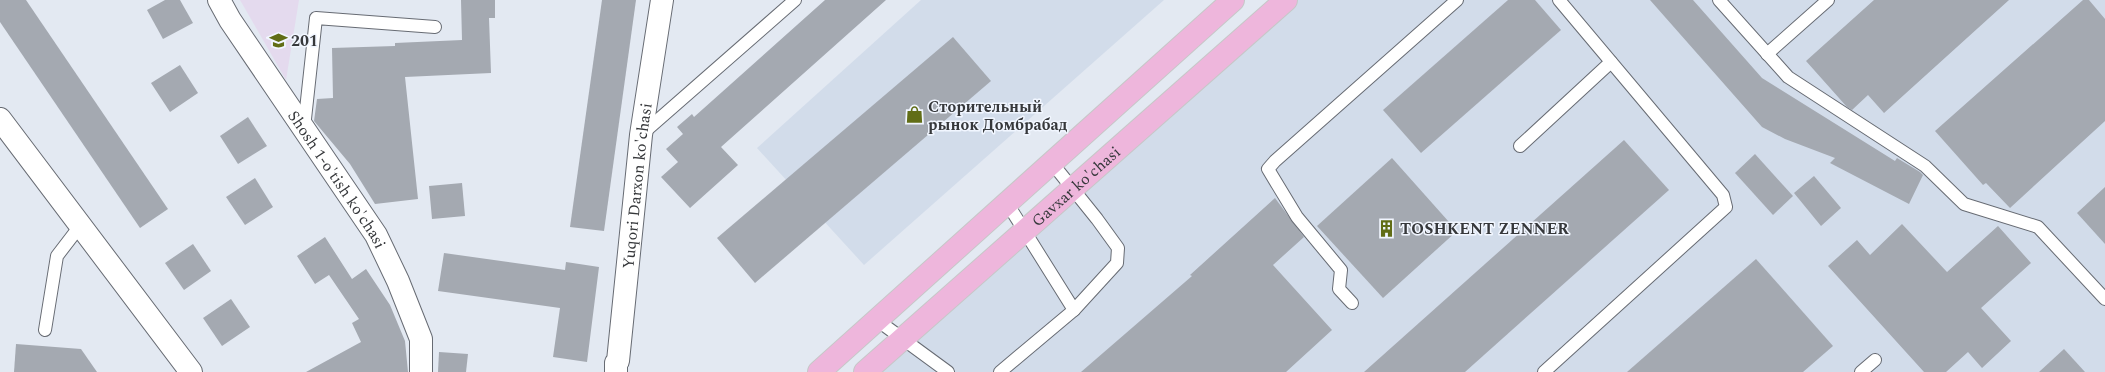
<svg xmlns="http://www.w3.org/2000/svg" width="2105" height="372" font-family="Spectral,serif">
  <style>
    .built { fill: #d2dcea }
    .education { fill: #e4daee }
    .building { fill: #a4a9b1 }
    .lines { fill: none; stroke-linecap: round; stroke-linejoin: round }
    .service-casing { stroke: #676b73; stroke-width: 14 }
    .minor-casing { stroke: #676b73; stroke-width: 24 }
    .primary-casing { stroke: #c7c7c8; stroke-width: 24 }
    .service { stroke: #fff; stroke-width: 12 }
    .minor { stroke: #fff; stroke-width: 22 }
    .primary { stroke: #eeb6dc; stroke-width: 22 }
    .labels { text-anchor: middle; stroke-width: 3; stroke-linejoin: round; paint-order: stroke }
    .poi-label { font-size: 16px; font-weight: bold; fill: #36383b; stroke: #f1f6ff; text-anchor: start }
    .street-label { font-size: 16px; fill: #36383b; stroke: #f1f6ff }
  </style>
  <rect width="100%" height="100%" fill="#e3e9f2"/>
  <g class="built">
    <path d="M921,0H1164L864,265L757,148Z"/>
    <path d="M1286,0H2105V372H865Z"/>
  </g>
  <path class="education" d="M240,0H299L286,80Z"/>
  <g class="building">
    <path d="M0,0H26L168,209L140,228L0,22Z"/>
    <path d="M165,0H180L193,23L163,39L147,10Z"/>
    <path d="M461,0H495V18H489L491,73L405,77L418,199L375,204L350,164L314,121L317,99L333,98L332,48L395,46V43L462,40Z"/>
    <path d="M602,0H636L604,231L570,227Z"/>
    <path d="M825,0H886L721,147L738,165L690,208L661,177L678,162L666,149L683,134L677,127L692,114L694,117Z"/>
    <path d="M1508,0H1535L1561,30L1421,153L1383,110Z"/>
    <path d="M1650,0H1693L1762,78L1895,161L1897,158L1920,172L1923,175L1909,204L1830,163L1835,158L1785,139L1762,127Z"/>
    <path d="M1874,0H2009L1884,113L1868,95L1852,110L1847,107L1806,61Z"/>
    <path d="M2083,0H2089L2105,19V121L2010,208L1986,183L1983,185L1935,131Z"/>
    <path d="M953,37L991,81L755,283L717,238Z"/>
    <path d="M180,65L198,93L170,112L151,83Z"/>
    <path d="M248,117L267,146L238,164L220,136Z"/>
    <path d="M1624,140L1669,190L1465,372H1364Z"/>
    <path d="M1755,154L1793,196L1773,215L1735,173Z"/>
    <path d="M1392,158L1457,231L1383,298L1317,226Z"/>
    <path d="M1814,176L1841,208L1821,226L1794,193Z"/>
    <path d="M255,178L273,207L245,225L226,197Z"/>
    <path d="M462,183L465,216L432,219L429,186Z"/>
    <path d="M2105,187V244L2077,213Z"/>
    <path d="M1275,198L1304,237L1273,265L1332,330L1286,372H1081L1192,276L1190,275Z"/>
    <path d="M1902,224L1947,272L1998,226L2031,263L1981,308L2011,341L1982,368L1968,352L1946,372H1924L1828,266L1857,240L1870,255Z"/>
    <path d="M325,237L352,279L366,269L390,305L405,341L408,372H306L361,342L352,323L359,319L329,275L315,284L297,256Z"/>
    <path d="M193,244L211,271L184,290L165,263Z"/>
    <path d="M444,253L565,270L566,262L599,267L587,362L553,357L560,308L438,291Z"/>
    <path d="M1756,259L1833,346L1803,372H1627Z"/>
    <path d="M231,299L250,327L222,346L203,318Z"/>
    <path d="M16,344L81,349L97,372H14Z"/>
    <path d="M2064,349L2085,372H2039Z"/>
    <path d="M439,352L468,354L466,372H438Z"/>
  </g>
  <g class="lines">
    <defs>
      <g id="service">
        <path d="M1719,0L1788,77L1925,166L1964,204L2038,227L2105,299"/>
        <path d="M1767,54L1828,0"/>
        <path d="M304,128L316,18L435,27"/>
        <path d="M642,134L795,0"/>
        <path d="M1520,146L1611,62"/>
        <path d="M1007,203L1074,310"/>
        <path d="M1352,303L1339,289L1341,270L1297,217L1268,169L1275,161L1457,0"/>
        <path d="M877,320L948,372"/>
        <path d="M45,330L57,256L80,226"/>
        <path d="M1000,372L1074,310L1117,263L1118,248L1097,219L1052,163"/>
        <path d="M1544,372L1726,207L1723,195L1559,0"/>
        <path d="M1861,372L1875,360"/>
      </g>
      <g id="minor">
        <path id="s1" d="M219,0L230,20L376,235L398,281L421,339V372"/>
        <path d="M0,119L191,372"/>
        <path id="s2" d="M616,372V363L618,361L641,135L662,0"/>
      </g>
      <g id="primary">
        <path d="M819,372L1233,0"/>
        <path id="s3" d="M865,372L1286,0"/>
      </g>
    </defs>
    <use href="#service" class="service-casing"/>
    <use href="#minor" class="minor-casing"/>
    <use href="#primary" class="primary-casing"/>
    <use href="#service" class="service"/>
    <use href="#minor" class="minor"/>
    <use href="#primary" class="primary"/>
  </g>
  <defs>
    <symbol id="school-bare" viewBox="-9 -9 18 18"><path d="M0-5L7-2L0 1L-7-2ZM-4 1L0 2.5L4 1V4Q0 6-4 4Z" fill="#616d16" stroke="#f1f6ff" stroke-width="2.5" paint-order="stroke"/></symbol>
    <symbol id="shop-bare" viewBox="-9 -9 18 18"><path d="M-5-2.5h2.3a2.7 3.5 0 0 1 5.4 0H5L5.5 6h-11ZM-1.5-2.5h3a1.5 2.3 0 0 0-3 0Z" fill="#616d16" stroke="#f1f6ff" stroke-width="2.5" paint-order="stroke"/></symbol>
    <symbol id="building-bare" viewBox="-9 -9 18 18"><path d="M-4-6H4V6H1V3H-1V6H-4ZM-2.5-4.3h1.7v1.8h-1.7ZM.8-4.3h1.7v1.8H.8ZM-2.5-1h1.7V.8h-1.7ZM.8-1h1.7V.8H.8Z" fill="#616d16" stroke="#f1f6ff" stroke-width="2.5" paint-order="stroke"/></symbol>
  </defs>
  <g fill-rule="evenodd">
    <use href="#school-bare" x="266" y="28" width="25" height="25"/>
    <use href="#shop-bare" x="902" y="102" width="25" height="25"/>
    <use href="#building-bare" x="1374" y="216" width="25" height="25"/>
  </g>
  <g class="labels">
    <g class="poi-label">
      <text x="291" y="46">201</text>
      <text x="928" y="112">Сторительный<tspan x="928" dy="18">рынок Домбрабад</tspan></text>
      <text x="1400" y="234">TOSHKENT ZENNER</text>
    </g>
    <g class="street-label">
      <text dy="6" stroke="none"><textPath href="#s1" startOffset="215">Shosh 1-o'tish ko'chasi</textPath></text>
      <text dy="6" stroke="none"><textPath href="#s2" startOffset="188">Yuqori Darxon ko'chasi</textPath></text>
      <text dy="6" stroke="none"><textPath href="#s3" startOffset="281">Gavxar ko'chasi</textPath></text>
    </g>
  </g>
</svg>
